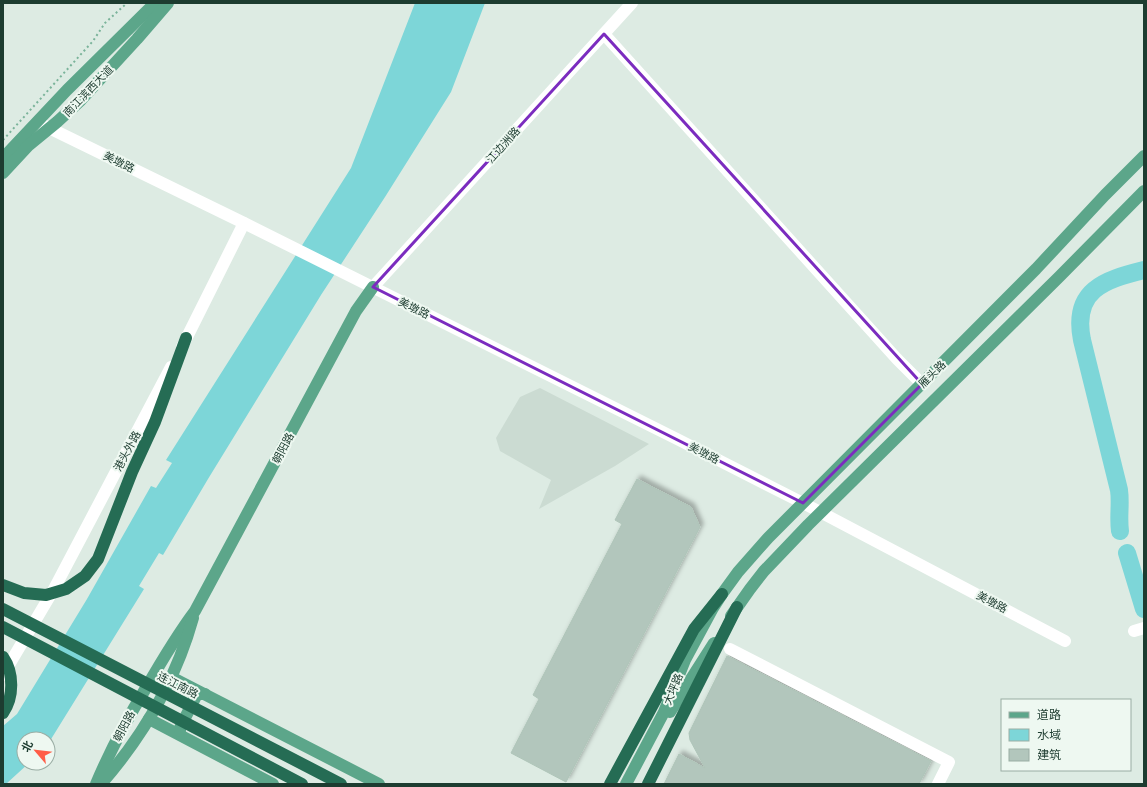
<svg xmlns="http://www.w3.org/2000/svg" width="1147" height="787" font-family="'Archivo Narrow','Noto Sans SC',sans-serif">
  <style>
    .built { fill: #cbdbd2 }
    .water { fill: #7dd6d8 }
    .lines { fill: none; stroke-linecap: round; stroke-linejoin: round }
    .river { stroke: #7dd6d8; stroke-width: 18 }
    .building { fill: #b2c6bc; stroke: #afc5b9; filter: url(#shadow) }
    .path { stroke: #7ab39a; stroke-width: 2; stroke-dasharray: 2 3; stroke-linecap: butt }
    .minor { stroke: #fff; stroke-width: 12 }
    .major { stroke: #5ca68a; stroke-width: 12 }
    .highway { stroke: #256c54; stroke-width: 12 }
    .marked { fill: none; stroke: #7b2cbf; stroke-width: 3; stroke-linejoin: round }
    .labels { text-anchor: middle; stroke-width: 4; stroke-linejoin: round; paint-order: stroke }
    .street-label { font-size: 11px; fill: #1d3c30; stroke: #eef8f1 }
  </style>
  <defs>
    <filter id="shadow"><feDropShadow dx="3.5" dy="-3.5" stdDeviation="2" flood-color="#0004"/></filter>
  </defs>
  <rect width="100%" height="100%" fill="#ddebe3"/>
  <path class="built" d="M540,388L649,444L615,466L539,509L551,480L500,451L496,438L520,397Z"/>
  <path class="water" d="M415,3H485L451,92L385,197L321,295L208,479L163,555L159,553L139,586L144,589L48,744V739H24V763H29L6,784H3V726L17,714L87,599L151,486L156,488L172,463L166,460L351,168Z"/>
  <g class="lines">
    <g class="river">
      <path d="M1120,531C1118,517 1121,503 1119,490L1082,340C1072,290 1104,280 1144,270"/>
      <path d="M1127,553L1144,609"/>
    </g>
  </g>
  <g class="building">
    <path d="M637,479L691,507L700,527L566,782L511,753L539,699L533,695L622,524L615,520Z"/>
    <path d="M727,656L931,761L919,784H664L679,754L705,768L690,740L689,733Z"/>
  </g>
  <g class="lines">
    <path class="path" d="M3,140L93,41L105,23L127,3"/>
    <g class="minor">
      <path d="M604,34L897,359L922,384"/>
      <path d="M41,124L244,223L677,439L803,503L1065,641"/>
      <path d="M373,287L632,3"/>
      <path d="M182,347L244,223"/>
      <path d="M1134,631L1144,628"/>
      <path d="M730,649L949,762L938,784"/>
      <path d="M3,675L54,589L171,367"/>
    </g>
    <g class="major">
      <path d="M3,158L67,90L155,3"/>
      <path d="M3,173L29,145L57,122L81,100L137,39L168,3"/>
      <path d="M731,616L750,589L764,571L808,525L1059,277L1144,191"/>
      <path d="M171,677L379,784"/>
      <path d="M670,712L714,643"/>
      <path d="M149,719L273,784"/>
      <path d="M180,731V728L196,696L200,694H205"/>
      <path d="M96,784C110,751 127,719 146,688C161,662 177,635 195,611L356,311L373,287"/>
      <path d="M101,784C143,736 176,679 193,618"/>
      <path d="M626,784L664,712L685,660L713,608L722,594L738,572L768,538L1036,269L1105,195L1144,156"/>
    </g>
    <g class="highway">
      <path d="M3,585L24,593L46,595L66,589L85,576L98,559L132,472L155,422L186,338"/>
      <path d="M3,609L341,784"/>
      <path d="M3,627L302,784"/>
      <path d="M3,657C14,673 14,697 3,713"/>
      <path d="M610,784L694,629L722,594"/>
      <path d="M648,784L737,607"/>
    </g>
  </g>
  <path class="marked" d="M604,34L922,384L803,503L373,287Z"/>
  <g class="labels">
    <g class="street-label">
      <text transform="translate(88 91) rotate(-46)" y="4">南江滨西大道</text>
      <text transform="translate(503 145) rotate(-48)" y="4">江边洲路</text>
      <text transform="translate(119 162) rotate(26)" y="4">美墩路</text>
      <text transform="translate(414 308) rotate(26)" y="4">美墩路</text>
      <text transform="translate(932 374) rotate(-45)" y="4">雁头路</text>
      <text transform="translate(283 448) rotate(-62)" y="4">朝阳路</text>
      <text transform="translate(127 451) rotate(-62)" y="4">港头外路</text>
      <text transform="translate(704 453) rotate(27)" y="4">美墩路</text>
      <text transform="translate(992 602) rotate(28)" y="4">美墩路</text>
      <text transform="translate(178 685) rotate(27)" y="4">连江南路</text>
      <text transform="translate(673 689) rotate(-67)" y="4">大坪路</text>
      <text transform="translate(124 726) rotate(-62)" y="4">朝阳路</text>
    </g>
  </g>
  <rect width="1147" height="787" fill="none" stroke="#1d3c30" stroke-width="8"/>
  <rect x="1001" y="699" width="130" height="72" fill="#eef8f1" stroke="#9aada4"/>
  <rect x="1009" y="712" width="20" height="6" fill="#5ca68a" stroke="#9aada4"/>
  <text x="1037" y="719" font-size="12" fill="#1d3c30">道路</text>
  <rect x="1009" y="729" width="20" height="12" fill="#7dd6d8" stroke="#9aada4"/>
  <text x="1037" y="739" font-size="12" fill="#1d3c30">水域</text>
  <rect x="1009" y="749" width="20" height="12" fill="#b2c6bc" stroke="#9aada4"/>
  <text x="1037" y="759" font-size="12" fill="#1d3c30">建筑</text>
  <g transform="translate(36 751) rotate(298)"><circle r="19" fill="#eef8f1" stroke="#9aada4"/>
  <path d="M0-3L7 15L0 10L-7 15Z" fill="#ff5d47"/>
  <text y="-6" font-size="11" font-weight="bold" text-anchor="middle" fill="#1d3c30">北</text>
  </g>
</svg>
